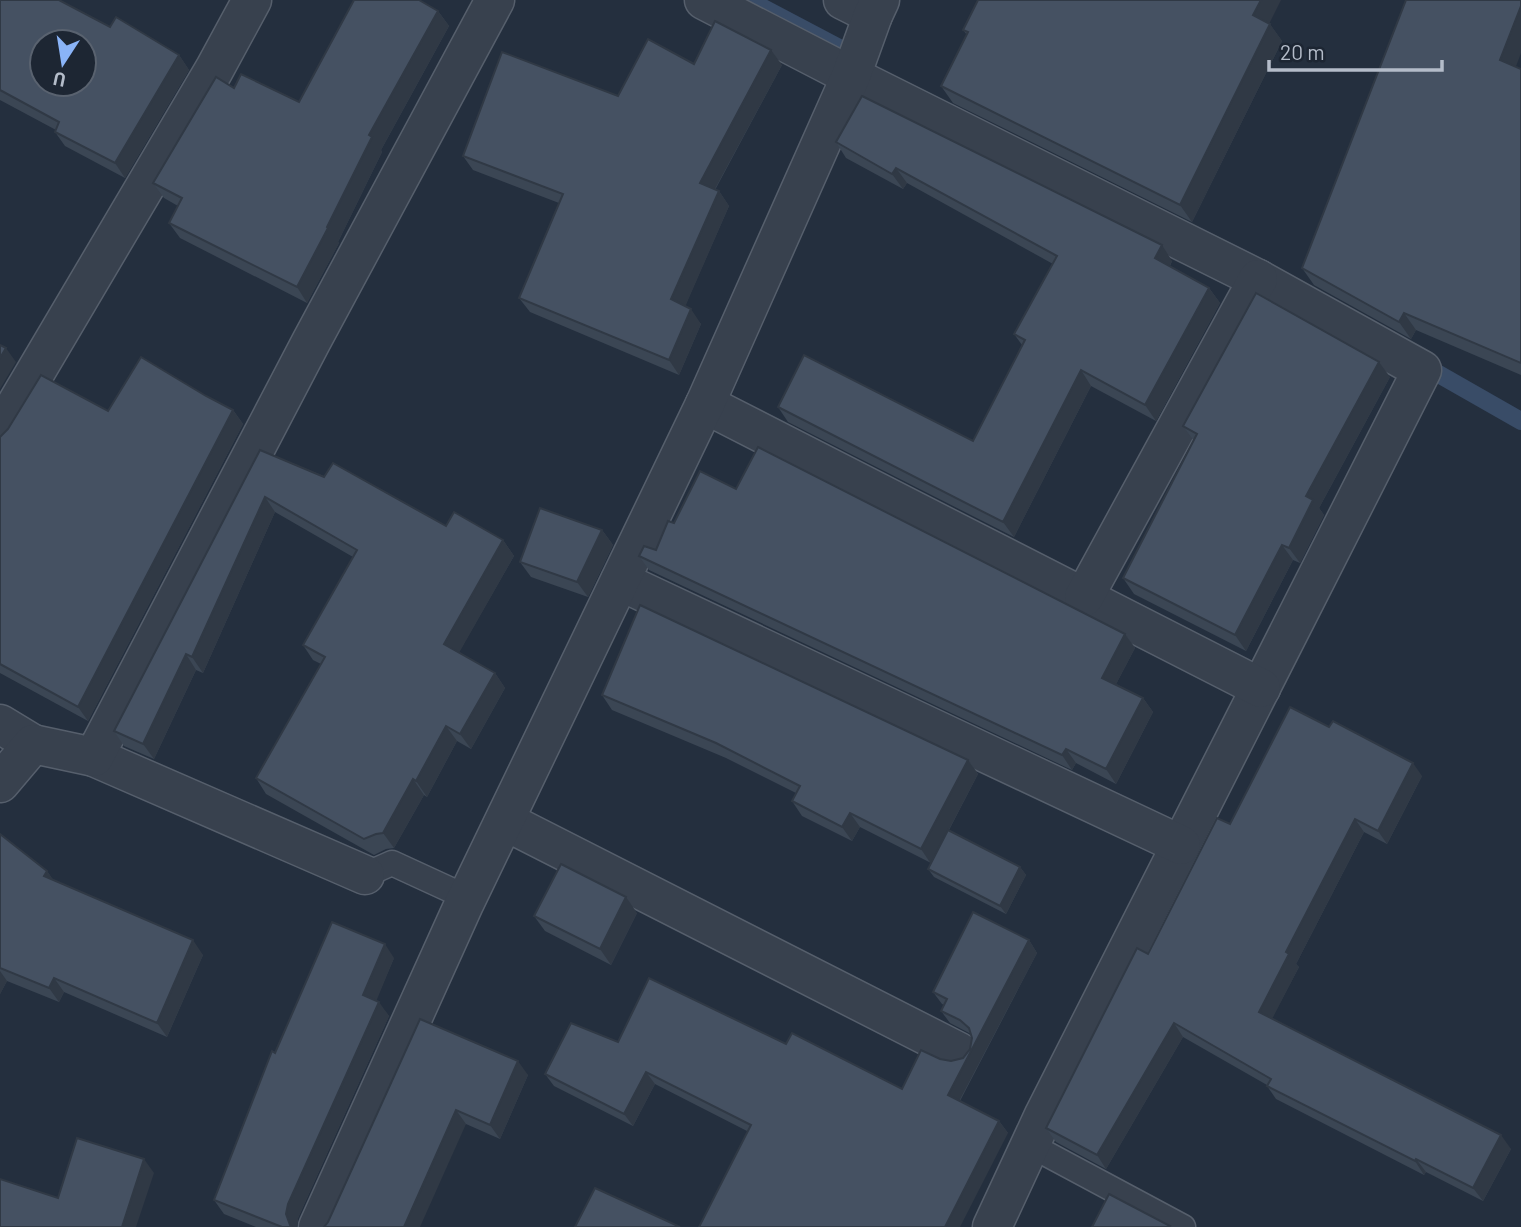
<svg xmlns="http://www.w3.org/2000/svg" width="1521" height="1227" font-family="Barlow,sans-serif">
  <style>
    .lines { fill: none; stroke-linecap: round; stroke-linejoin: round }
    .stream { stroke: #394c67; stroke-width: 18 }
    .lane-casing { stroke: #565f6c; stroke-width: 27 }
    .street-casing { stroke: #565f6c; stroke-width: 41 }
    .lane { stroke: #38414e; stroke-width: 24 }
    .street { stroke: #38414e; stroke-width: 38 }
    .wall { fill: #3b4654 }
    .shaded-wall { fill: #303945 }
    .building { fill: #455162; stroke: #303945; stroke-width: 2; fill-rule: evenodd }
  </style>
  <rect width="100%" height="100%" fill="#242f3e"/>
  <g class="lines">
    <g class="stream">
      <path d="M748,0L858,58"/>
      <path d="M1421,364L1521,421"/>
    </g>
    <defs>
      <g id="lane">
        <path d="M365,875L392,863L468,898"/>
        <path d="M1030,1145L1183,1227"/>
      </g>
      <g id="street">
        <path d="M704,0L851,76L1258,279L1422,370L1044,1115L992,1227"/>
        <path d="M843,0L873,15"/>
        <path d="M705,404L1261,688"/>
        <path d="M0,432L214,70L252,0"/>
        <path d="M620,581L1181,845"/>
        <path d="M1084,597L1258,279"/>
        <path d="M0,724L33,744"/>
        <path d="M94,757L365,875"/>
        <path d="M0,783L33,744L94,757L311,342L495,0"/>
        <path d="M505,821L959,1052"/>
        <path d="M318,1227L464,904L705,404L851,76L873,15L880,0"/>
      </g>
    </defs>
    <use href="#lane" class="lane-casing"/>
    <use href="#street" class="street-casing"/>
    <use href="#lane" class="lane"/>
    <use href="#street" class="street"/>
  </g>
  <g class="wall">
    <path d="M0,0L110,27L179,55L189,70L125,178L65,146L55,132L56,130L0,100Z"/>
    <path d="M438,11L449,26L381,150L382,152L338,242L339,243L307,303L180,238L169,223L178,206L164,198L153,183L234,88L299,102Z"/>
    <path d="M1269,23L1282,41L1192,222L953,103L941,86L967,35L963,30Z"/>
    <path d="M694,64L782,65L715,190L719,191L729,206L685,306L701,324L679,375L530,312L519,298L559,203L473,170L463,156L618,96Z"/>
    <path d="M1516,67L1521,69V375L1416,330L1411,339L1314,285L1302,268Z"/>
    <path d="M836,142L1172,261L1170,266L1209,288L1220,303L1156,421L1091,386L1014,537L788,422L778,407L973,441L1022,345L1014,334L1053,264L907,183L903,189L846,158Z"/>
    <path d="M1390,377L1319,508L1324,515L1300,563L1293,560L1246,651L1134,594L1123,578L1194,441L1183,426Z"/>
    <path d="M206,396L233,410L243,424L88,721L0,673V437L108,411Z"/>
    <path d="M260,450L446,526L503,540L514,556L459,652L495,673L505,688L471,749L457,741L427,797L424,795L394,848L386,849L374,855L266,794L256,778L321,664L313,660L303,645L353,557L275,512L203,673L196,670L154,759L124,746L114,731Z"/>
    <path d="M736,489L1125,634L1135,648L1116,684L1143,698L1153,712L1116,784L1076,763L1072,770L649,570L639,556L656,550Z"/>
    <path d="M602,530L613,545L588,597L531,577L520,562Z"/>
    <path d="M602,695L968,760L978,774L949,830L1020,867L1026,875L1006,914L934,877L928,869L931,863L860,827L852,841L802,816L792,801L796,793L726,758L612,710Z"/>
    <path d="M1422,776L1387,844L1364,832L1296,964L1299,967L1272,1018L1511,1149L1483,1201L1426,1172L1424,1175L1276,1099L1267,1086V1085L1183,1037L1106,1169L1056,1142L1046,1128L1148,954L1230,824Z"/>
    <path d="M0,834L47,871L53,880L203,955L167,1037L64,992L59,1002L7,981L0,994Z"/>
    <path d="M637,913L611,965L545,931L534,916Z"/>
    <path d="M1029,940L1037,953L960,1101L999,1121L1008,1133L747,1131L655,1084L633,1126L554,1086L545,1074L618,1042L786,1044L902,1089L940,1059L951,1061L963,1058L970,1049L972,1038L971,1034L950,1023L941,1011L944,1005L942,1004L933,992Z"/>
    <path d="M394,958L376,1000L389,1016L298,1218L297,1227H256L224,1214L214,1200L275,1053Z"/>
    <path d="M420,1019L528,1075L500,1139L466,1124L328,1222Z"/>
  </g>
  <g class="shaded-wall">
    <path d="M1261,0H1281L1265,32L1253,15Z"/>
    <path d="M1521,6V53L1512,77L1500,60Z"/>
    <path d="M438,11L449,26L381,150L382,152L338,242L339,243L307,303L297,287L327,227L369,135Z"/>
    <path d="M1270,24L1282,41L1192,222L1180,205Z"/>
    <path d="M771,50L782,65L710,198L700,183Z"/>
    <path d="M179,55L189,70L125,178L115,163Z"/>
    <path d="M896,168L907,183L903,189L892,174Z"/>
    <path d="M719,191L729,206L682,314L671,299Z"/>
    <path d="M1162,245L1172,261L1166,273L1155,258Z"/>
    <path d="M1209,288L1220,303L1156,421L1145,405Z"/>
    <path d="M691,309L701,324L679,375L669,360Z"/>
    <path d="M1404,313L1416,330L1411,339L1399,322Z"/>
    <path d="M6,348L16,362L0,389V358Z"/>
    <path d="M1379,362L1390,377L1319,508L1324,515L1300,563L1289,548L1306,496Z"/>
    <path d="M1081,370L1091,386L1014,537L1003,522Z"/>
    <path d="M233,410L243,424L88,721L78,707Z"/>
    <path d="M265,497L275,512L203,673L192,657Z"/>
    <path d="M602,530L613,545L588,597L577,582Z"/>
    <path d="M503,540L514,556L455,660L444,644Z"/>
    <path d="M1282,545L1293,560L1246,651L1235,635Z"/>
    <path d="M1125,634L1135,648L1112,692L1102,678Z"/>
    <path d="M186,654L196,670L154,759L143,744Z"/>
    <path d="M495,673L505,688L471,749L460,734Z"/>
    <path d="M1143,698L1153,712L1116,784L1106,769Z"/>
    <path d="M446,726L457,741L427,797L416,781Z"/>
    <path d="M1066,749L1076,763L1072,770L1062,755Z"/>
    <path d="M968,760L978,774L931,864L921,849Z"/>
    <path d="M1413,763L1422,776L1387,844L1378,831Z"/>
    <path d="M413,779L424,795L394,848L383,833Z"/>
    <path d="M850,813L860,827L852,841L842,827Z"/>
    <path d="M1355,819L1364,832L1296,964L1299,967L1269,1025L1259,1012L1286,952Z"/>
    <path d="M1020,867L1026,875L1006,914L1000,906Z"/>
    <path d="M47,871L57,885L44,876Z"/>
    <path d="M626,897L637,913L611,965L600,949Z"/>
    <path d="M193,940L203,955L167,1037L157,1023Z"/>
    <path d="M1029,940L1037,953L956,1107L948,1095Z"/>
    <path d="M385,944L394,958L373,1009L363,995Z"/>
    <path d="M0,971L7,981L0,994Z"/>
    <path d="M54,978L64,992L59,1002L49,988Z"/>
    <path d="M379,1002L389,1016L298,1218L297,1227H291L286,1214L288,1204Z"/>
    <path d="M1174,1023L1183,1037L1106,1169L1097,1155Z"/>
    <path d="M518,1061L528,1075L500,1139L490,1125Z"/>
    <path d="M646,1072L655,1084L633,1126L624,1114Z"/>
    <path d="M456,1110L466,1124L420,1227H404Z"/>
    <path d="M999,1121L1008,1133L960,1227H945Z"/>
    <path d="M1501,1135L1511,1149L1483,1201L1473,1188Z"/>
    <path d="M144,1159L154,1173L136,1227H122Z"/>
    <path d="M1416,1159L1426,1172L1424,1175L1415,1161Z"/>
  </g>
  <g class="building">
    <path d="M0,0H59L110,27L116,17L179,55L115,163L55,132L59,122L0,90ZM42,42H84V84H42Z"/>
    <path d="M354,0H419L438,11L369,135L372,137L327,227L328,228L297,287L169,223L182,198L153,183L216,77L234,88L241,74L299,102Z"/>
    <path d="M978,0H1261L1253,15L1270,24L1180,205L941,86L968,32L963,30Z"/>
    <path d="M1406,0H1521V6L1500,60L1521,69V363L1404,313L1399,322L1302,268Z"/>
    <path d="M715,21L771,50L700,183L719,191L671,299L691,309L669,360L519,298L563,194L463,156L502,52L618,96L648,39L694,64Z"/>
    <path d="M862,96L1162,245L1155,258L1209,288L1145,405L1081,370L1003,522L778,407L804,355L973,441L1025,340L1014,334L1057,256L896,168L892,174L836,142Z"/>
    <path d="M1256,293L1379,362L1306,496L1313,500L1289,548L1282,545L1235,635L1123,578L1197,434L1183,426Z"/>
    <path d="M0,345L6,348L0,358Z"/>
    <path d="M141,357L206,396L233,410L78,707L0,664V437L8,429L41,375L108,411Z"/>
    <path d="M758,447L1125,634L1102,678L1143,698L1106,769L1066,749L1062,755L639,556L644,546L656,550L668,521L674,523L700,471L736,489Z"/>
    <path d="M260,450L324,477L333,463L446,526L454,512L503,540L444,644L495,673L460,734L446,726L416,781L413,779L383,833L376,834L364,839L256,778L325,657L303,645L357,550L265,497L192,657L186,654L143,744L114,731Z"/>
    <path d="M540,508L602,530L577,582L520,562Z"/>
    <path d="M640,605L968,760L921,849L850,813L842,827L792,801L800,786L716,743L602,695Z"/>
    <path d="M1290,707L1329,727L1333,721L1413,763L1378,831L1355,819L1286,952L1289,954L1259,1012L1501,1135L1473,1188L1416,1159L1415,1161L1267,1086L1271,1079L1174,1023L1097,1155L1046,1128L1137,948L1148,954L1217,818L1230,824Z"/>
    <path d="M948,830L1020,867L1000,906L928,869Z"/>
    <path d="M0,834L47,871L44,876L193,940L157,1023L54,978L49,988L0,968Z"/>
    <path d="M561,864L626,897L600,949L534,916Z"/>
    <path d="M973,912L1029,940L948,1095L999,1121L945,1227H699L751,1125L646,1072L624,1114L545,1074L571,1023L618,1042L649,978L786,1044L792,1033L902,1089L921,1050L940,1059L951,1061L963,1058L970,1049L972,1038L969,1028L960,1020L941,1011L947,999L933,992Z"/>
    <path d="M332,922L385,944L363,995L379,1002L288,1204L286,1214L290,1225L292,1227H282L214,1200L272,1051L275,1053Z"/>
    <path d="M420,1019L518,1061L490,1125L456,1110L404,1227H324L328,1222Z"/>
    <path d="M77,1138L144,1159L122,1227H0V1179L58,1198Z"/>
    <path d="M595,1188L680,1227H575Z"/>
    <path d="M1109,1194L1170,1226L1169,1227H1092Z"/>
  </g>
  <g transform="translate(63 63) rotate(192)"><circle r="33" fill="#1d2633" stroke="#59626f" stroke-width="2"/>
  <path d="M0-5L12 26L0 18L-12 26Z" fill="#8ab4f8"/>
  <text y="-10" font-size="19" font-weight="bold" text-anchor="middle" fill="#b4bcc9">U</text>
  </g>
  <path d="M1269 60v10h173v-10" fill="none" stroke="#b4bcc9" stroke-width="3.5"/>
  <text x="1280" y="60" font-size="21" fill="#b4bcc9" stroke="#1d2633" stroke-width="5" paint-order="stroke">20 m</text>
</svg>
